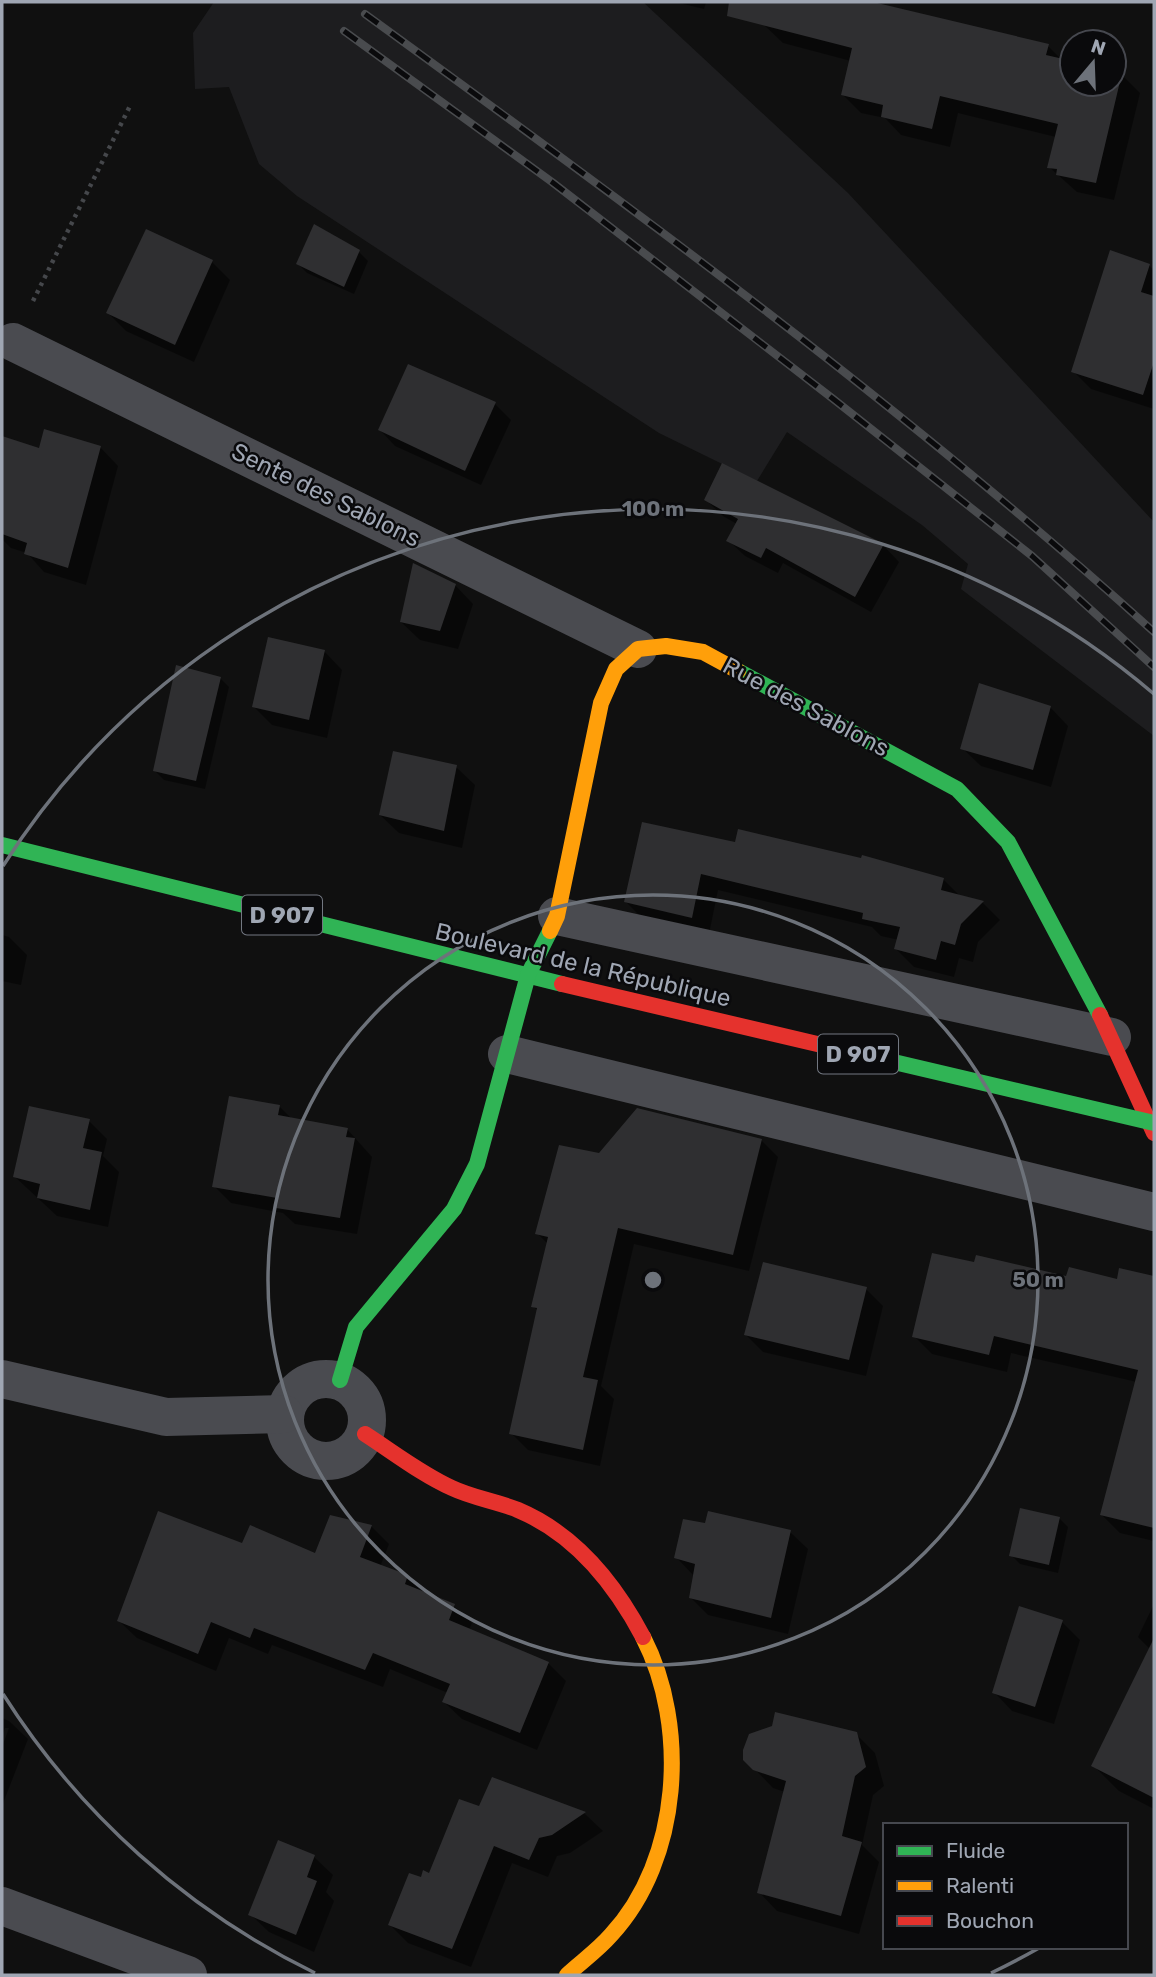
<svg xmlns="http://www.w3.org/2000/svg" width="1156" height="1977" font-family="Rubik,sans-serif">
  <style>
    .built { fill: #1d1d1f }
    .shadow { fill: #0007 }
    .building { fill: #2f2f31 }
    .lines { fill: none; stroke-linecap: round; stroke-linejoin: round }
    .path { stroke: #45474b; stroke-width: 4.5; stroke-dasharray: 3.5 5; stroke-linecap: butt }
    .street { stroke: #4a4b50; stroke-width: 38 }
    .fast { stroke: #30b455; stroke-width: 16 }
    .slow { stroke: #ff9f0a; stroke-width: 16 }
    .jam { stroke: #e5322d; stroke-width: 16 }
    .rail-casing { stroke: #494b4e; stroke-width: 8 }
    .rail { stroke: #0a0a0c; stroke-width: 5; stroke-dasharray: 16; stroke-linecap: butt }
    .fast-bridge { stroke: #30b455; stroke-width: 16 }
    .jam-bridge { stroke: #e5322d; stroke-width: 16 }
    .ring { fill: none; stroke: #6d727a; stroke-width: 3.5 }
    .labels { text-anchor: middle; stroke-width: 5; stroke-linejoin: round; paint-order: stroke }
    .shield { fill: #0a0a0c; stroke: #727781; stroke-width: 2 }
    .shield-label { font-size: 23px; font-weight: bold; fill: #9fa6b3 }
    .street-label { font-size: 24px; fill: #9fa6b3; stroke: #0a0a0c }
    .centre { fill: #6d727a; stroke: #0a0a0c; stroke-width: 3.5 }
    .ring-label { font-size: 21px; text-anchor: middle; font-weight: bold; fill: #6d727a; stroke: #0a0a0c; stroke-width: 5; stroke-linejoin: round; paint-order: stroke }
  </style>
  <rect width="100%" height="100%" fill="#101010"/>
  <path class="built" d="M214,2H643L848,193L1154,522V736L961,589L968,564L922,525L787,432L757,481L659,433L297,196L259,164L229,87L195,89L193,33Z"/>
  <g class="shadow">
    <path d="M675,2H706L704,9Z"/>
    <path d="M770,2H866L1048,46L1063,61L1072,63V84H1114V73L1122,75L1140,93L1114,200L1077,192L1049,167L1056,137L958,113L950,147L901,135L885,118L861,113L843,95L851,61L783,43L764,25Z"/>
    <path d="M315,226L359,252L368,261L354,294L307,273L298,264Z"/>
    <path d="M212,262L230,280L194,362L126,331L108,313Z"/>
    <path d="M1149,265L1154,271V409L1091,389L1073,371Z"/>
    <path d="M495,404L511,420L481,485L395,446L380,430Z"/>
    <path d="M10,441L40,450L100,447L118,466L86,585L44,572L27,553L11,548L2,539V465Z"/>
    <path d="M706,500L883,545L899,562L871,612L783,563L778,573L745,556L728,540L737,524L723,516Z"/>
    <path d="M455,585L473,604L458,649L420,640L401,622Z"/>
    <path d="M324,651L342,670L327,738L272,725L254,707Z"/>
    <path d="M220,678L229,687L205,789L164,780L155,771Z"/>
    <path d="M1050,707L1068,726L1051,787L981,766L962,748Z"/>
    <path d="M456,767L475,785L462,848L399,833L380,815Z"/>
    <path d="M736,844L943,879L961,897L983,903L1000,920L978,942L973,962L959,958L954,977L914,967L896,949L899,940L881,936L872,927L718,890L709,934L644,920L626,902Z"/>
    <path d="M2,935L9,937L27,955L21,985L2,981Z"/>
    <path d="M280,1107L292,1119L347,1129L372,1157L357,1234L295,1224L283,1213L231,1203L214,1186Z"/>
    <path d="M89,1121L107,1139L103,1156L119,1172L108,1227L57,1216L14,1176Z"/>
    <path d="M761,1140L778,1157L749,1271L634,1244L601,1386L614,1399L600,1466L528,1450L511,1433L538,1311L533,1306L548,1244L537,1233L599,1155Z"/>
    <path d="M1121,1270L1154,1277V1541L1120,1533L1102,1515L1137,1382L1011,1353L1007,1372L932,1354L914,1336L1068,1278L1118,1281Z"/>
    <path d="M866,1289L883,1306L866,1376L763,1352L746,1335Z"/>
    <path d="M331,1517L371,1526L389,1544L380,1567L407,1577L424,1594L454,1606L472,1623L469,1630L548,1663L566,1681L537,1750L462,1719L444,1702L448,1693L390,1669L383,1687L272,1645L268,1654L229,1638L216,1671L137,1638L119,1621L243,1546L316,1556Z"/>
    <path d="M1059,1518L1068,1527L1058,1573L1020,1564L1011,1555Z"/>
    <path d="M790,1532L808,1549L788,1634L708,1615L691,1598L693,1575L676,1557Z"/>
    <path d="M1154,1604V1809L1119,1791L1093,1765L1151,1650L1138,1637Z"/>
    <path d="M1062,1622L1080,1640L1054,1724L1012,1711L994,1692Z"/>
    <path d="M2,1718L9,1721L28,1739L2,1806V1747L9,1728H5L2,1737Z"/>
    <path d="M856,1734L875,1753L884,1786L873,1795L862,1845L879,1862L859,1934L777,1911L759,1892L785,1792L773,1788L745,1759Z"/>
    <path d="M493,1780L585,1814L603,1831L570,1853L557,1856L548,1877L512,1863L471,1967L408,1943L390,1925L422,1879L430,1875L480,1809Z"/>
    <path d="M279,1843L314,1857L333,1875L326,1892L334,1901L314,1952L269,1932L250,1914Z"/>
  </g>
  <g class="building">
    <path d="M729,2H873L1049,44L1046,55L1072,61V84H1114V71L1122,73L1096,183L1056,175L1057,169L1047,168L1058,124L940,96L932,129L881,117L883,105L841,95L852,48L727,16Z"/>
    <path d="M314,224L360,250L344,287L296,264Z"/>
    <path d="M146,229L213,260L175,345L106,313Z"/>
    <path d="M1110,250L1150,264L1141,292L1154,296V362L1143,395L1071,372Z"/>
    <path d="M408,364L496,402L465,471L378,430Z"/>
    <path d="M44,429L101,446L68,568L24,554L27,543L2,534V436L39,448Z"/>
    <path d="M722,463L884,544L855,597L766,548L761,558L726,541L738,519L704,500Z"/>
    <path d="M413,563L456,584L440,631L400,622Z"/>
    <path d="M268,637L325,650L309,720L252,707Z"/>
    <path d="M176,665L221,677L196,781L153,771Z"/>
    <path d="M979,683L1051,706L1033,770L960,749Z"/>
    <path d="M393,751L457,765L444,831L379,815Z"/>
    <path d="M642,822L735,842L738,829L861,858L862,855L944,878L941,890L984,901L961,924L955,945L941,941L936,960L894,949L900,927L862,919L863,913L701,874L692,918L624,902Z"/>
    <path d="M229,1096L280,1105L278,1115L348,1128L346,1137L355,1138L340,1218L276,1208L277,1198L212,1187Z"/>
    <path d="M29,1106L90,1119L83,1148L102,1152L90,1210L37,1198L40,1184L13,1177Z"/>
    <path d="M637,1108L762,1139L733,1255L618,1228L583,1377L598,1380L583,1450L509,1434L537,1308L531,1307L548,1237L535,1234L559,1145L599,1153Z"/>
    <path d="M932,1253L974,1262L976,1255L1066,1276L1069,1267L1117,1279L1119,1268L1154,1276V1528L1100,1515L1138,1370L994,1336L989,1355L912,1337Z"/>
    <path d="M763,1262L867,1287L849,1360L744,1335Z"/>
    <path d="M1020,1508L1060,1517L1049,1565L1009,1556Z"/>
    <path d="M158,1511L242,1543L250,1525L315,1553L330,1515L372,1525L360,1557L408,1575L405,1584L455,1604L449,1620L549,1662L520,1733L442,1702L450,1684L373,1653L365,1670L254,1628L250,1638L211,1622L198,1654L117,1621Z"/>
    <path d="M708,1511L791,1530L771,1618L689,1598L695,1564L674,1558L683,1519L705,1523Z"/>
    <path d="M1019,1606L1063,1620L1035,1707L992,1693Z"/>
    <path d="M1154,1638V1798L1091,1766Z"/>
    <path d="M775,1712L857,1732L866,1767L855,1776L842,1836L862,1842L841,1916L757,1893L786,1781L753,1770L743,1760V1750L749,1734L772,1726Z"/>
    <path d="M492,1777L586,1812L552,1835L539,1838L529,1860L494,1846L452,1949L388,1925L409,1873L421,1877L423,1870L429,1873L459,1799L479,1806Z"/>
    <path d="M278,1840L315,1855L307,1877L317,1881L296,1935L248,1915Z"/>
  </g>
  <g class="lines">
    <path class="path" d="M33,301L131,104"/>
    <g class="street">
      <path d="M13,342L638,649"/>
      <path d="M557,916L1112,1037"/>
      <path d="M507,1054L1154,1212"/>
      <circle cx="326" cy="1420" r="41"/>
      <path d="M2,1379L166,1417L284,1414"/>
      <path d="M2,1906L188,1975"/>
    </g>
    <g class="fast">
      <path d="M738,671L957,789L1008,842L1100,1015"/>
      <path d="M2,845L562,984"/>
      <path d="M340,1380L356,1327L454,1209L477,1164L528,975L550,931"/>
    </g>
    <g class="slow">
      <path d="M550,931L557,916L601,703L616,669L638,649L666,646L703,652L738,671"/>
      <path d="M567,1975C581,1962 598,1950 611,1935C681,1860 689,1726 643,1637"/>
    </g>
    <g class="jam">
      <path d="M1100,1015L1154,1133"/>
      <path d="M365,1434C393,1452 421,1474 452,1488C473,1498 496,1501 518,1510C575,1534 615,1584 643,1637"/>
    </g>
    <defs>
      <g id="rail">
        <path d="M365,14C635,210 906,408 1154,632"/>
        <path d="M344,31L552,182L832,398L1032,556L1154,667"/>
      </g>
    </defs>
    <use href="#rail" class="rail-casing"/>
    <use href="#rail" class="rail"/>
    <path class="fast-bridge" d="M830,1047L1154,1123"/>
    <path class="jam-bridge" d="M562,984L830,1047"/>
  </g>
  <g class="ring">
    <circle cx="653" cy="1280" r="385"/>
    <path d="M1039 1948A771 771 0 0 1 991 1973M315 1973A771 771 0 0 1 3 1694M3 866A771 771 0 0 1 1154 694"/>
  </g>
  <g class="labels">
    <g class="shield">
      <rect x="242" y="895.5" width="80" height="39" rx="5"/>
      <rect x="818" y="1034.5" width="80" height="39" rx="5"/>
    </g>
    <g class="shield-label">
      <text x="282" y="923">D 907</text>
      <text x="858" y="1062">D 907</text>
    </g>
    <g class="street-label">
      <text transform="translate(326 495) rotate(26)" y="8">Sente des Sablons</text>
      <text transform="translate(806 707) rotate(28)" y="8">Rue des Sablons</text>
      <text transform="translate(583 965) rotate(13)" y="8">Boulevard de la République</text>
    </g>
  </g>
  <circle cx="653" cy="1280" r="10" class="centre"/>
  <g class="ring-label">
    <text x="653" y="516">100 m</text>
    <text x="1038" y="1287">50 m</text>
  </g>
  <rect width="1156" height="1977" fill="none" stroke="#9fa6b3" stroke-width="7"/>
  <rect x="883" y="1823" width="245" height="126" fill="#0a0a0c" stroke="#46484f" stroke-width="2"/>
  <rect x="897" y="1846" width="35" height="10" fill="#30b455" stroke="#46484f" stroke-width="2"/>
  <text x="946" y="1858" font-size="21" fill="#9fa6b3">Fluide</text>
  <rect x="897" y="1881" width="35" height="10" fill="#ff9f0a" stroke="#46484f" stroke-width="2"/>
  <text x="946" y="1893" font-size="21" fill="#9fa6b3">Ralenti</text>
  <rect x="897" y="1916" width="35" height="10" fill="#e5322d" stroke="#46484f" stroke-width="2"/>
  <text x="946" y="1928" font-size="21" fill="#9fa6b3">Bouchon</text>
  <g transform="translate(1093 63) rotate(19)"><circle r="33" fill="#0a0a0c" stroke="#46484f" stroke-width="2"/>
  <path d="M0-5L12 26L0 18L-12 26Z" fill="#6d727a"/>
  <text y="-10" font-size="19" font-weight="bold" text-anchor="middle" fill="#9fa6b3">N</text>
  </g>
</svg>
